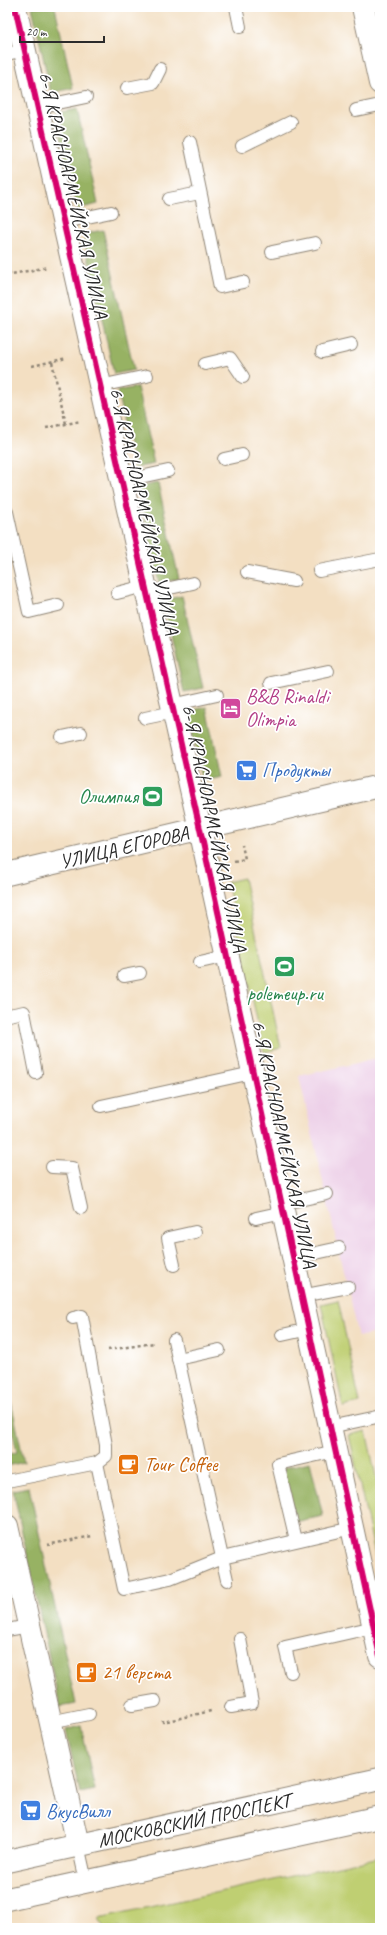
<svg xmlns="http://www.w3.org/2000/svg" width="387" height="1935" font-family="Caveat,sans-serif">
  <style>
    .built { fill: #edd0e8 }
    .green { fill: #bfcf72; stroke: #757d4e }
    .forest { fill: #97b264; stroke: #616e48 }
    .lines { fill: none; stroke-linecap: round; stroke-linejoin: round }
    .service-casing { stroke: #8f8576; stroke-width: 14 }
    .minor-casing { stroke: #8f8576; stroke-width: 24 }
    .tertiary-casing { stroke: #8f8576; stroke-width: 24 }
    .primary-casing { stroke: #8f8576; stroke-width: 24 }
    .path { stroke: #8f8576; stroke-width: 2.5; stroke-dasharray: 3 3; stroke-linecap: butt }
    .service { stroke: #fff; stroke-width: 12 }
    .minor { stroke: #fff; stroke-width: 22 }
    .tertiary { stroke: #fff; stroke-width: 22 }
    .primary { stroke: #fff; stroke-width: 22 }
    .cycleway-casing { stroke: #fff; stroke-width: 8 }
    .cycleway { stroke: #d6006c; stroke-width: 6 }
    .labels { text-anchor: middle; stroke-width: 3.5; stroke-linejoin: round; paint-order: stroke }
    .street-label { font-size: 20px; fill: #2b2b2b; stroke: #fff }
    .hotel-label { font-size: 20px; fill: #b23c85; stroke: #fff; text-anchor: start }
    .shop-label { font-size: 20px; fill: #366cbe; stroke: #fff; text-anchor: start }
    .leisure-label { font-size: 20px; fill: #27864d; stroke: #fff; text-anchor: end }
    .food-label { font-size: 20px; fill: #c56008; stroke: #fff; text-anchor: start }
  </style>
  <rect width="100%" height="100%" fill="#fff"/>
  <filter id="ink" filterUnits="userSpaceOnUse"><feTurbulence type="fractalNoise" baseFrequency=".025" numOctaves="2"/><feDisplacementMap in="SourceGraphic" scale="8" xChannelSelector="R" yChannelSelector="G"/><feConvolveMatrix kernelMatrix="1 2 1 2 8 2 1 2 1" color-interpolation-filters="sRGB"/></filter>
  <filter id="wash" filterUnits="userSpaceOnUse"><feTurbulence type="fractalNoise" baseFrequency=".012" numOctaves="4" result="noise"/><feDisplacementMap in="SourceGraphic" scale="16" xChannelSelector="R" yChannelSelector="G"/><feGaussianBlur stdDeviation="0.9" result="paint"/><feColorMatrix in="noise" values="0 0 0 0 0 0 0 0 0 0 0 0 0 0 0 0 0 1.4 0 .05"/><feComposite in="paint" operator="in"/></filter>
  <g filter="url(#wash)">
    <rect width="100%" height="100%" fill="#f3dfc2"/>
    <path class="built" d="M380,1058V1332L358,1337L299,1076Z"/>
    <g class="green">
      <path d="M244,878L281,1048L264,1052L227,882Z"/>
      <path d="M338,1300L360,1403L343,1407L321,1304Z"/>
      <path d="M366,1431L380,1495V1577L349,1435Z"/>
      <path d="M380,1857V1928H104L99,1918Z"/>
    </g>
    <g class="forest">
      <path d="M32,7H55L73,88L51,93Z"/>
      <path d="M77,109L98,204L77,209L56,113Z"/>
      <path d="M103,230L134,370L114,374L83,234Z"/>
      <path d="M137,387L154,464L134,468L117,391Z"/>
      <path d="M158,483L179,579L159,583L138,487Z"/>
      <path d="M182,596L203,688L184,692L163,600Z"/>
      <path d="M207,707L222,777L203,781L188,711Z"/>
      <path d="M7,1383L24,1462L7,1466V1455L17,1452L7,1406Z"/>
      <path d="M310,1462L323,1516L295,1522L283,1468Z"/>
      <path d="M29,1487L76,1704L60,1707L13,1490Z"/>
      <path d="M81,1726L95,1790L80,1793L66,1730Z"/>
    </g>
  </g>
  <g filter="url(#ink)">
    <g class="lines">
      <defs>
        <g id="service">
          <path d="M236,7L240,27"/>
          <path d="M7,54L25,50"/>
          <path d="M127,88L153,83L160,69"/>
          <path d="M38,107L86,97"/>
          <path d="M356,110L380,105"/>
          <path d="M190,142L220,287L243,282"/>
          <path d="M242,146L291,122"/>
          <path d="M169,199L200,193"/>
          <path d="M64,222L111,212"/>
          <path d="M272,252L315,243"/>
          <path d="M322,352L351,345"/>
          <path d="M205,364L230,358L243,377"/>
          <path d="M100,386L147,376"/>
          <path d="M224,459L242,455"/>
          <path d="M122,481L168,471"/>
          <path d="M7,512L29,612L58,605"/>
          <path d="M319,571L380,559"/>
          <path d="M247,572L294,581"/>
          <path d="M117,593L145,586"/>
          <path d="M147,593L193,583"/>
          <path d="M271,683L328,671"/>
          <path d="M172,705L217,695"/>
          <path d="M145,718L174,712"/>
          <path d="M62,737L81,733"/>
          <path d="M200,962L227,956"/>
          <path d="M124,976L140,973"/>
          <path d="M9,1015L24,1012L36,1073"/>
          <path d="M101,1106L252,1073"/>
          <path d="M52,1167L72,1168L81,1208"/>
          <path d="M281,1204L327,1194"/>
          <path d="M256,1218L283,1212"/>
          <path d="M293,1258L339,1248"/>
          <path d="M174,1265L168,1238L195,1232"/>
          <path d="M301,1296L348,1287"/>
          <path d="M73,1318L82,1316L106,1445V1456L97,1463"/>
          <path d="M282,1335L309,1329"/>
          <path d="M174,1340L227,1580"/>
          <path d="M178,1359L219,1350"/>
          <path d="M330,1427L377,1417"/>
          <path d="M7,1481L97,1463L124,1589L170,1579L222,1558L352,1528"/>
          <path d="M296,1540L278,1464L335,1451"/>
          <path d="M7,1630L29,1626"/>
          <path d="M291,1672L285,1647L374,1627"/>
          <path d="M132,1705L155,1701"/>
          <path d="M231,1707L252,1703L240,1639"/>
          <path d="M50,1722L89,1714"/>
          <path d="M78,1845L86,1881"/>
        </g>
        <g id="minor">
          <path d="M15,7L200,829L380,1656"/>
          <path d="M7,874L380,786"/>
        </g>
        <g id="tertiary">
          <path d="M363,7L380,83"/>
          <path d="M7,1526L78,1845"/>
        </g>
        <g id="primary">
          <path d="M7,1861L380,1779"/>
          <path d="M7,1899L380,1817"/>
        </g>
      </defs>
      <use href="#service" class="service-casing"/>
      <use href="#minor" class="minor-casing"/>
      <use href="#tertiary" class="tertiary-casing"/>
      <use href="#primary" class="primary-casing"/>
      <g class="path">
        <path d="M7,260L10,275"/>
        <path d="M7,275L48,267"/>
        <path d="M52,362L66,424"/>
        <path d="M32,366L67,358"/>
        <path d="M46,428L81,421"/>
        <path d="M234,861L245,859L242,845"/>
        <path d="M108,1350L154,1343"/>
        <path d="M47,1545L92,1536"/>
        <path d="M163,1720V1722L211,1711"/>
      </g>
      <use href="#service" class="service"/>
      <use href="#minor" class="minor"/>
      <use href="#tertiary" class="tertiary"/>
      <use href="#primary" class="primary"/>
      <defs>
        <path id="cycleway" d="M15,7L200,829L380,1656"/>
      </defs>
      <use href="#cycleway" class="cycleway-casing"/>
      <use href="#cycleway" class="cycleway"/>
    </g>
  </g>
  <defs>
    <symbol id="hotel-square" viewBox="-11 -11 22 22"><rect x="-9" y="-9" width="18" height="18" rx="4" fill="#d1479c" stroke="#fff"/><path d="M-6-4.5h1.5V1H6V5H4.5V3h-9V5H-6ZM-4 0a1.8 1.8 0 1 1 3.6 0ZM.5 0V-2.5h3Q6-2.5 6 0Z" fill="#fff"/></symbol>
    <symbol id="supermarket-square" viewBox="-11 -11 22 22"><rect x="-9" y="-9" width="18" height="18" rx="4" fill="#3f7fe0" stroke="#fff"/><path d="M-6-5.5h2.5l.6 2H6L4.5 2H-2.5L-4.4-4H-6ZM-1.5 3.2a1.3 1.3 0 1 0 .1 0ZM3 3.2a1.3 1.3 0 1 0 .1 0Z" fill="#fff"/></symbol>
    <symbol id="stadium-square" viewBox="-11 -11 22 22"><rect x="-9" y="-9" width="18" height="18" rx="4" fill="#2e9e5b" stroke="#fff"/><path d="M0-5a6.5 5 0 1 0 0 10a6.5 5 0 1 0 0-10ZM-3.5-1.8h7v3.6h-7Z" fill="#fff"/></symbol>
    <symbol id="cafe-square" viewBox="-11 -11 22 22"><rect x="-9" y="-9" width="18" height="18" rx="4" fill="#e8710a" stroke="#fff"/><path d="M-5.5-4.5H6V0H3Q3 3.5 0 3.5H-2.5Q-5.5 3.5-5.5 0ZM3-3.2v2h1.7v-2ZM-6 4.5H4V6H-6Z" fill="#fff"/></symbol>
  </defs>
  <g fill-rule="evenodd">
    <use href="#hotel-square" x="218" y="696" width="25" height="25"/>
    <use href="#supermarket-square" x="234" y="758" width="25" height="25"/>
    <use href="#stadium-square" x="140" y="784" width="25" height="25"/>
    <use href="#stadium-square" x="272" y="954" width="25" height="25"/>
    <use href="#cafe-square" x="116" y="1452" width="25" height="25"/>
    <use href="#cafe-square" x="74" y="1660" width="25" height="25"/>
    <use href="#supermarket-square" x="18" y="1798" width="25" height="25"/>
  </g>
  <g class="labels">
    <g class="street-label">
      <text transform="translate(74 195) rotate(77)" y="7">6-Я КРАСНОАРМЕЙСКАЯ УЛИЦА</text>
      <text transform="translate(145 511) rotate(77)" y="7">6-Я КРАСНОАРМЕЙСКАЯ УЛИЦА</text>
      <text transform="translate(215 828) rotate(78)" y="7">6-Я КРАСНОАРМЕЙСКАЯ УЛИЦА</text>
      <text transform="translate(124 847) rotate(-13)" y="7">УЛИЦА ЕГОРОВА</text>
      <text transform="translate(285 1144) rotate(78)" y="7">6-Я КРАСНОАРМЕЙСКАЯ УЛИЦА</text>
      <text transform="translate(194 1820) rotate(-12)" y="7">МОСКОВСКИЙ ПРОСПЕКТ</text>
    </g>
    <g class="hotel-label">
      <text x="246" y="703">B&amp;B Rinaldi<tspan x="246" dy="23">Olimpia</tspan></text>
    </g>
    <g class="shop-label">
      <text x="262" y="777">Продукты</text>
      <text x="46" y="1818">ВкусВилл</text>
    </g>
    <g class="leisure-label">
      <text x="138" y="803">Олимпия</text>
      <text x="285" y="1000" text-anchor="middle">polemeup.ru</text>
    </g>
    <g class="food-label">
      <text x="144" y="1471">Tour Coffee</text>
      <text x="102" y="1679">21 верста</text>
    </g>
  </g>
  <rect width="387" height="1935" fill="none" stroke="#fff" stroke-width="24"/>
  <path d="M20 36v6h84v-6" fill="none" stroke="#2b2b2b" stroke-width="2"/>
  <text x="26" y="36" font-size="12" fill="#2b2b2b" stroke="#ffffff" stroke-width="3" paint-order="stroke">20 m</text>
</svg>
